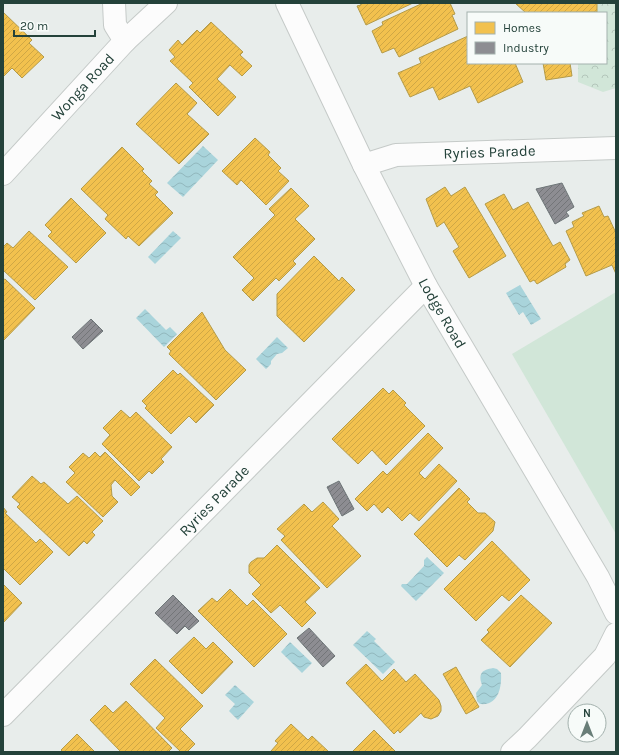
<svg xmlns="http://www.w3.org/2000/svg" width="619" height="755" font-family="Karla,sans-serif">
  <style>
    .green { fill: #d1e6d8 }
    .forest { fill: url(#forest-crowns) }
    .water { fill: url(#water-waves) }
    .homes { fill: url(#homes-hatch); stroke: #b49b48 }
    .industry { fill: url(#industry-hatch); stroke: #6e7678 }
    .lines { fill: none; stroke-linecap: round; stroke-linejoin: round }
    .minor-casing { stroke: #c5cac8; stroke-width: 24 }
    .minor { stroke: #fcfcfc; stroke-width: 22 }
    .labels { text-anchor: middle; stroke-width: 4; stroke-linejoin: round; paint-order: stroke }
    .street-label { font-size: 15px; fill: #24423a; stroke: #f7fbf9 }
  </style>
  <defs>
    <pattern id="forest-crowns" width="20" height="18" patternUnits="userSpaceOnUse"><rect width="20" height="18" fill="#d1e6d8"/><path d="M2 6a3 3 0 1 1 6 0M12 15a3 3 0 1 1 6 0" fill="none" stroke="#b3c6ba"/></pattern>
    <pattern id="water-waves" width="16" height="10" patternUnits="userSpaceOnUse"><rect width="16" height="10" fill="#a9d4db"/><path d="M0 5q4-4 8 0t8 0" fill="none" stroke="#91b7bd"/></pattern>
    <pattern id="homes-hatch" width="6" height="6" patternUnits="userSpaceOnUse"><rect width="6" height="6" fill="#f2c14e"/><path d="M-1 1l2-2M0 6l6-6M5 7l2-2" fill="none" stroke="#cfa745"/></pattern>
    <pattern id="industry-hatch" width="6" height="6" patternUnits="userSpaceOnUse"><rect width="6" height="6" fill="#8d8d92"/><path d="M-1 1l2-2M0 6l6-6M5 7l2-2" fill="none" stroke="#737578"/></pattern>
  </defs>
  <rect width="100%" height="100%" fill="#e8edeb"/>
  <path class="green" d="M616,292V534L512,354Z"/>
  <path class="forest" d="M588,3H616V88L603,92L578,82V63H606V13H593L594,7Z"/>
  <g class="water">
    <path d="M203,146L218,160L183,197L167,183Z"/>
    <path d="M173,231L181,238L155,264L148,257Z"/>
    <path d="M520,285L541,319L531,325L523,312L519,315L506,293Z"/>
    <path d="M145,309L166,330L170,327L177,334L164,347L136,318Z"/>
    <path d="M277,337L288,348L282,353L277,354L271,361V364L266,369L256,359Z"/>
    <path d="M427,557L444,573L416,601L401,586L402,584H407L424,566V560Z"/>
    <path d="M367,631L376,639L374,641L395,662L383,674L353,645Z"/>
    <path d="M290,642L312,663L302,673L281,652Z"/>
    <path d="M493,668L497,669L501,673C502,688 498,706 480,704L477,701L476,693L482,685C478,673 482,670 493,668Z"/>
    <path d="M235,685L254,702L238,720L229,711L235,704L225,695Z"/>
  </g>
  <g class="homes">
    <path d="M360,3H413L366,25L357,6L361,5Z"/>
    <path d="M423,3H450L455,14L452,15L458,29L399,57L394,48L382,53L372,31L383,25L382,22Z"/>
    <path d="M515,3H597V12L524,13H526Z"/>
    <path d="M3,12L32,40L29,43L44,57L22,78L12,68L3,77Z"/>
    <path d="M211,22L243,52L240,55L252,66L242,76L230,65L217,79L236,97L218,116L189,87L193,83L170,61L175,57L169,50L178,40L182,45L197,30L200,33Z"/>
    <path d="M468,36V63H515L523,82L478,103L470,86L439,100L433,87L410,97L398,73L421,63L419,58Z"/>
    <path d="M543,63H570L572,76L546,80Z"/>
    <path d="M176,83L197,103L187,114L209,134L179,164L136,124Z"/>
    <path d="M255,138L270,152L268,155L281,168L278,171L289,181L266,205L241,180L237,185L222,171Z"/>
    <path d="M122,147L144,169L142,171L152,181L149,184L158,192L155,195L173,213L139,246L128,236L126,239L105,219L108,215L81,189Z"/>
    <path d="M445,187L451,196L465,187L506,256L469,278L453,251L459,247L444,222L437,227L426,199Z"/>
    <path d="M291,188L309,206L295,219L315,239L293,261L296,264L279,281L276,278L253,301L242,290L254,278L233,257L275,215L269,209Z"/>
    <path d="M504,194L513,210L528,202L553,246L560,242L570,260L565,264L566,267L537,284L534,280L530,282L485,204Z"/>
    <path d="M71,198L106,233L76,263L48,236L52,232L45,225Z"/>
    <path d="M599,206L604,217L608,216L616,233V274L612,265L586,276L566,231L574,227L572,222L584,216L582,213Z"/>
    <path d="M29,231L68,267L35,300L3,270V247L7,243L13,248Z"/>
    <path d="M314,256L339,281L342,277L355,290L304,342L277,316V294Z"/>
    <path d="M5,279L35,308L3,341V280Z"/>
    <path d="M202,312L225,350L246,370L216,400L169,354L171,351L167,347Z"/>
    <path d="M173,370L178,375L180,373L214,405L196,423L189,416L171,434L145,408L147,406L142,401Z"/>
    <path d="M383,388L389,394L393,390L406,403L404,405L425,426L386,465L372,450L358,464L332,439Z"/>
    <path d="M121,410L130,418L136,412L172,447L161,459L164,462L152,474L149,471L139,481L102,444L110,435L103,428Z"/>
    <path d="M428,433L443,448L419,473L425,479L439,464L457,481L419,521L410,513L402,521L388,507L382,513L374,504L367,511L355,499L383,471L387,475Z"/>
    <path d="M95,452L100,457L105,452L140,487L131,496L115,480L111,485L112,496L118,502L103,517L66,482L75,473L69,467L83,453L89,458Z"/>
    <path d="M32,476L41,484L44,482L68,504L77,496L103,521L92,532L95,535L87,544L84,541L69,556L17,507L20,504L12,497Z"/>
    <path d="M459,488L470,499L467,502L478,513H485L495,522L493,531L465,560L459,555L447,567L414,534Z"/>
    <path d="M323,502L339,519L332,526L361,556L327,588L281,540L285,536L277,529L304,504L312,512Z"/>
    <path d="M3,507L7,512L5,513L36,543L40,539L53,552L20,585L3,568Z"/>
    <path d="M492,541L530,580L509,601L502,595L476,621L444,589Z"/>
    <path d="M277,545L320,588L305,602L316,613L302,627L280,605L271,613L252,594L261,585L249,573V565L251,562L257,558H264Z"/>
    <path d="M3,584L22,603L3,623Z"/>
    <path d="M230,589L247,606L253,600L287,634L254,667L198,611L212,598L217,602Z"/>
    <path d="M521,595L552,623L510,667L481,640L489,632L487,630Z"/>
    <path d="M194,637L206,649L213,642L233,662L202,694L169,661Z"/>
    <path d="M155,659L203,706L180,729L195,744L187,752H181L156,728L165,718L130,684Z"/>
    <path d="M366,664L382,681L394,669L406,682L415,674L439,700L441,706V711L438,716L431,719L424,717L421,713L400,733L398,730L394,734L346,683Z"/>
    <path d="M456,667L479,707L466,714L443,674Z"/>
    <path d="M126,701L172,748L168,752H121L90,720L105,705L113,713Z"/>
    <path d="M291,724L308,740L312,736L329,752H272L271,751L278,743L275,741Z"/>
    <path d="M374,730L396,752H352Z"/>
    <path d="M77,734L95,752H63L61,750Z"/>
  </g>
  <g class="industry">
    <path d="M562,183L574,207L566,212L569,216L555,224L536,189Z"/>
    <path d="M91,319L103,331L83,349L72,337Z"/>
    <path d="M339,481L354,509L342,516L327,487Z"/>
    <path d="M173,595L199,621L189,630L185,626L177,634L155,613Z"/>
    <path d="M309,628L335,656L323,667L297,638Z"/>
  </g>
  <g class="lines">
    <defs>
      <g id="minor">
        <path d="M114,3L115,25L125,41"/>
        <path id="s1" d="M287,3L364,165L426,286L598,577L616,613"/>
        <path id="s2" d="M364,165L396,155L616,148"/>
        <path id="s3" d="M3,174L125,41L166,3"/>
        <path id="s4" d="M3,715L426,286"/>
        <path d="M512,752L527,738L605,656L616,634"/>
      </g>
    </defs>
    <use href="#minor" class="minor-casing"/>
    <use href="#minor" class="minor"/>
  </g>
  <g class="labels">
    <g class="street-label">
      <text dy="5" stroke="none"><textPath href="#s3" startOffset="118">Wonga Road</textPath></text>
      <text dy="5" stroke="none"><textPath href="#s2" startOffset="127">Ryries Parade</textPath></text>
      <text dy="5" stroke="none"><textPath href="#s1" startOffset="347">Lodge Road</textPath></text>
      <text dy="5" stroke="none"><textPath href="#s4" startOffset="301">Ryries Parade</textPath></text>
    </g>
  </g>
  <rect width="619" height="755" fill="none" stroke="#24423a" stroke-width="8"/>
  <rect x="467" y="12" width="140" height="52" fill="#f7fbf9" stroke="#a3b1ad"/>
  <rect x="475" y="22" width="20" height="12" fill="#f2c14e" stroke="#a3b1ad"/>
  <text x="503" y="32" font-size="12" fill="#24423a">Homes</text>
  <rect x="475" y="42" width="20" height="12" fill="#8d8d92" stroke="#a3b1ad"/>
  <text x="503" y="52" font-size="12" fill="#24423a">Industry</text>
  <g transform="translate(587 723)"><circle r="19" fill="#f7fbf9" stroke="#a3b1ad"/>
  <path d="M0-3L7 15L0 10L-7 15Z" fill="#697e78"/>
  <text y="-6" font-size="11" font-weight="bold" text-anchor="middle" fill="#24423a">N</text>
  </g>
  <path d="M14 30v6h81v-6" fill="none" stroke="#24423a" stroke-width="2"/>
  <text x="20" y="30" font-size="12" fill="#24423a" stroke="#f7fbf9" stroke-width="3" paint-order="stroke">20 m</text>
</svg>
